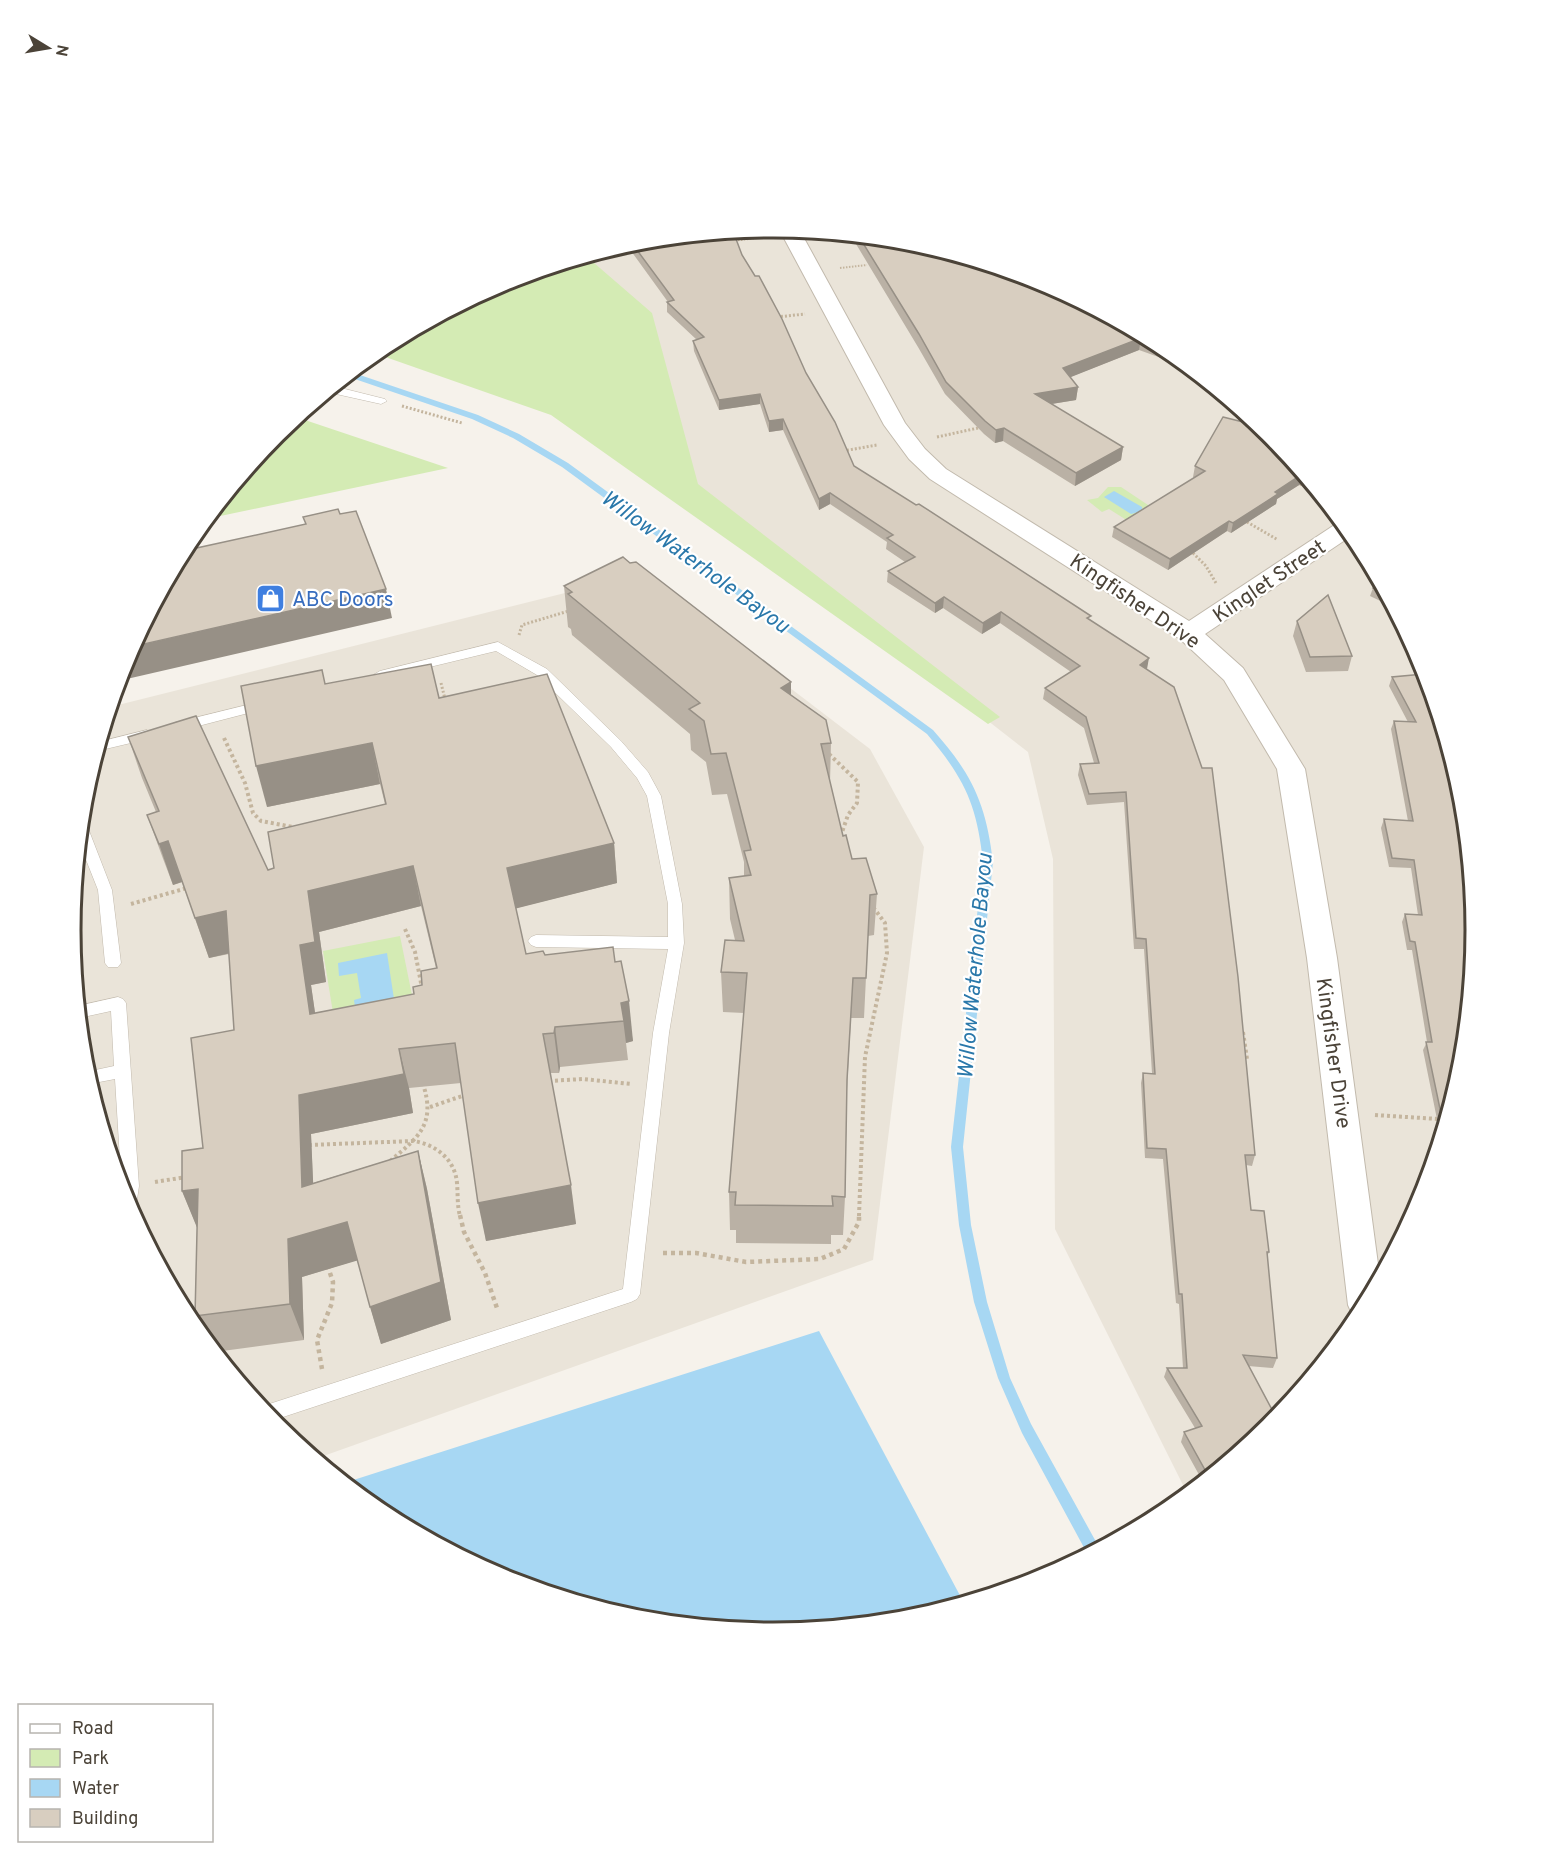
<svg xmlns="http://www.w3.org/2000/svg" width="1547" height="1860" font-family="Overpass,sans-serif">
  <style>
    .residential { fill: #eae4d9 }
    .green { fill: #d4ebb4 }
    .water { fill: #a7d7f3 }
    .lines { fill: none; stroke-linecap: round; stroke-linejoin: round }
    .stream { fill: #a7d7f3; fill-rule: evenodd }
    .service-casing { stroke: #c2baad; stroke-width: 1 }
    .minor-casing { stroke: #c2baad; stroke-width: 2 }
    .path-far3 { stroke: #c4b59e; stroke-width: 2; stroke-dasharray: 1.5 1.5; stroke-linecap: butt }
    .path-far2 { stroke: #c4b59e; stroke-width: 3; stroke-dasharray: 2 2; stroke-linecap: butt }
    .path-far1 { stroke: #c4b59e; stroke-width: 4; stroke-dasharray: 3 3; stroke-linecap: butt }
    .path { stroke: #c4b59e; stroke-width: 4.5; stroke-dasharray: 4 4; stroke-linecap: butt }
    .service { fill: #fff; fill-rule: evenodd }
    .minor { fill: #fff; fill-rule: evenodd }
    .wall { fill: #bab1a5; fill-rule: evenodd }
    .shaded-wall { fill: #979086 }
    .building { fill: #d8cec0; stroke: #979086; stroke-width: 1.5; fill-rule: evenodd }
    .labels { text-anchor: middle; stroke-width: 4.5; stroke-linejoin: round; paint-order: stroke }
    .street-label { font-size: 21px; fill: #4b4338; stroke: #fff }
    .shop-label { font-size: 21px; fill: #366cbe; stroke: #fff; text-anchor: start }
    .water-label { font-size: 22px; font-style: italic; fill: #2a78aa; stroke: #fff }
    .rim { fill: none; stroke: #4b4338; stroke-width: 3 }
  </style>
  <rect width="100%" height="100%" fill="#f6f2eb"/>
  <g class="residential">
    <path d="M774,227L911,241L1164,346L1271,433L1358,540L1423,661L1463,793L1476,930L1463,1067L1423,1199L1358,1321L1270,1427L1188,1495L1055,1229L1053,859L1028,752L666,470L567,261L637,240Z"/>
    <path d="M641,574L870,749L924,847L873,1260L315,1459L276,1427L189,1320L124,1199L84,1067L71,930L84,793L110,707Z"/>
  </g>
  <g class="green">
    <path d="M586,256L652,313L698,484L1000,717L988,724L551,415L374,353L383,345L505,280Z"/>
    <path d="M296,417L448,468L206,519L277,433Z"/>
    <path d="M1108,487H1121L1151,507L1136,526L1109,509L1102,512L1087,500L1098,498Z"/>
    <path d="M400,936L415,1010L334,1019L323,951Z"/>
  </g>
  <g class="water">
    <path d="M1114,491L1142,507V511L1131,514L1104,497Z"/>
    <path d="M387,953L394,999L355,1007L354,1000L361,998L357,973L339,976L338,963Z"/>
    <path d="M819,1331L964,1603L910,1620L773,1633L636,1619L504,1579L383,1514L344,1483Z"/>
  </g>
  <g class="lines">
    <path class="stream" d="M351,372L478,415L519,434L568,463L933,730C972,774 986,803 993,862L963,1147L971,1225L987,1302L1010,1378L1031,1424L1100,1549L1088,1555L1022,1433L998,1378L974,1302L959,1225L951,1147L983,862C977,804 964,778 927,734L562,467L513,438L472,419L346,376Z"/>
    <defs>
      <g id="service">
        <path d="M333,386L385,399L387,401L381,404L327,392Z"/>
        <path d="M498,642L547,669L621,741L648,772L661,796L682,904L684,943L669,1033L640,1294L637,1299L631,1302L271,1421L260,1407L623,1289L653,1033L668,949L536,947L531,945L528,941L531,937L536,935L668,937V904L647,796L637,778L611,747L537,675L496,651L380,679L373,675L380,671Z"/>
        <path d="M263,701L268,702L270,705L268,708L179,731L172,726L174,723Z"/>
        <path d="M147,730L154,735L152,738L97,751L99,742Z"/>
        <path d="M81,823L88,828L112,890L121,963L118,967H108L105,963L98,890L79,842Z"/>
        <path d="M118,997L123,999L126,1003L139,1186L136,1206L131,1212L122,1192L115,1079L89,1084L86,1072L114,1066L111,1011L79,1018L78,1006Z"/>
      </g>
      <path id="minor" d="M778,227L799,229L905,423L925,449L946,469L1189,621L1339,522L1343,521L1354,534L1205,634L1243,668L1305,769L1337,958L1380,1279L1359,1318L1353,1316L1348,1305L1307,958L1277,769L1224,680L1180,639L930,479L909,459L884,425Z"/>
    </defs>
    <use href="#service" class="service-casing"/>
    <use href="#minor" class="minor-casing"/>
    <g class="path-far3">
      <path d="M732,241L764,237"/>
      <path d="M840,268L867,265"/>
    </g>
    <g class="path-far2">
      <path d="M777,317L805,314"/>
      <path d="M402,406L462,423"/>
      <path d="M937,437L978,428"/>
      <path d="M843,451L877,445"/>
      <path d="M1300,484L1320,493"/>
      <path d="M1247,522L1278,540"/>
      <path d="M1193,553L1206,566L1216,583"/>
      <path d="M519,635L522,625L572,610"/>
      <path d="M441,683L445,699"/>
    </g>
    <g class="path-far1">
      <path d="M224,738L245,783L253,813L261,821L293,827"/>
      <path d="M829,754L858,782L857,803L848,815L841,835"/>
      <path d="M131,904L187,888"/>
      <path d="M405,929L415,952L422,988"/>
      <path d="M1243,1032L1247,1059"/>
      <path d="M549,1081L583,1079L631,1084"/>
      <path d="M430,1107L465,1095"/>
      <path d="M1375,1115L1438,1119"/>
      <path d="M309,1145L413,1141C435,1144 455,1159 457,1183C458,1194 457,1205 460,1216"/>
      <path d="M390,1161C419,1137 436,1124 423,1084"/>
      <path d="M155,1182L186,1177"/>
      <path d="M859,1216L865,1057L887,953L885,923L873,907"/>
    </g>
    <g class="path">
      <path d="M460,1215L464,1232L485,1273L498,1311"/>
      <path d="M663,1253H696L746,1262L820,1259L844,1249L859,1222V1215"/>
      <path d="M322,1369L317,1340L332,1303L333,1282L327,1264"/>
    </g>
    <use href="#service" class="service"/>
    <use href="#minor" class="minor"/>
  </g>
  <g class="wall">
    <path d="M850,234L911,241L1164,346L1192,369L1139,350L1070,377L1078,387L1076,400L1051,404L1123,447L1121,460L1075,486L1003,441L995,443L984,434L945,394L918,347Z"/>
    <path d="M637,240L742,255L854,466L1090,620L1147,669L1255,1155L1252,1166L1246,1165L1251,1210L1269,1252L1267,1257L1277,1358L1273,1368L1248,1366L1270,1427L1203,1482L1181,1442L1184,1432L1195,1428L1164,1377L1167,1368H1183L1179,1304L1176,1303L1163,1159L1145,1158L1141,1083L1143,1073H1152L1144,949H1134L1124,802L1087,805L1078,775L1080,764L1094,763L1084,728L1043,699L1045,688L1071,672L1000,623L982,634L943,608L935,613L887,582L888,571L905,562L886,549L887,542L830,504L819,510L783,430L769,432L760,404L719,410L694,351L693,341L697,340L667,312V302H668L626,244Z"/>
    <path d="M1195,466L1307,480L1277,499L1276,504L1231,533L1227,531L1168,570L1112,537L1114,527L1195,478L1193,477Z"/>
    <path d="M1380,581L1395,608L1370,596L1373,588Z"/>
    <path d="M564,586L791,682V695L831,743L830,783L843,836L852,859L877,894L874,935L868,936L864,1018H851L847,1090L845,1197L843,1235H831V1244L736,1243V1230H730L729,1192L744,1013L723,1012L721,972L735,940L730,919L729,878L744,876V862L727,794L712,795L706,762L691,750L690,734L572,635L571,629L568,627Z"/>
    <path d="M1297,621L1352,656L1348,671L1306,672L1293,636Z"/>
    <path d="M1424,674L1463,1067L1441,1139L1423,1050L1427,1042L1412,950H1407L1402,922L1405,914L1418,915L1411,868L1389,867L1381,828L1384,819L1408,821L1391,729L1394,721L1408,722L1389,686L1392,677Z"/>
    <path d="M325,684L439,698L614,843L617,883L516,908L526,954L615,962L633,1041L626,1043L628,1060L560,1067L559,1073H550L576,1224L486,1241L461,1083L409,1088L413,1113L311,1134L313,1183L418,1151L427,1189L451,1320L381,1344L357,1260L302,1277L304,1340L215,1352L207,1342L195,1316L197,1227L182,1191L203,1148L234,1030L229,954L209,958L182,882L173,885L162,856L147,815L156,812L142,778L128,737L268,870L274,868L385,804L380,784L267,807ZM421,906L436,968L414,994L315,1013L311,985L326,982L319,932Z"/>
  </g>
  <g class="shaded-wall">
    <path d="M1141,338L1139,350L1061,381L1063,368Z"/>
    <path d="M1078,387L1076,400L1033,407L1035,394Z"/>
    <path d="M760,394V404L719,410V400Z"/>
    <path d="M783,419V430L769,432V421Z"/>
    <path d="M1004,428L1003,441L995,443L996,430Z"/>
    <path d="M1123,447L1121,460L1075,486L1076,473Z"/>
    <path d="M1304,473L1307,477V480L1277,499L1276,504L1231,533L1233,523L1275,492Z"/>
    <path d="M830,493V504L819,510V499Z"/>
    <path d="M1229,521L1227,531L1168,570L1170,559Z"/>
    <path d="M386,589L392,618L118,681L124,661L131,647Z"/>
    <path d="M944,597L943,608L935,613V603Z"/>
    <path d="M1001,612L1000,623L982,634L983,623Z"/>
    <path d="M1149,658L1147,669L1140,665Z"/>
    <path d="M791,682V722L781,688Z"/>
    <path d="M372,743L380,784L267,807L256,766Z"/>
    <path d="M168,841L182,882L173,885L159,844Z"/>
    <path d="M614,843L617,883L514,909L507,868Z"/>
    <path d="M413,866L421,906L319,932L326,982L311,985L321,1054L310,1014L300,945L308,891Z"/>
    <path d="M226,911L239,951L209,958L195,918Z"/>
    <path d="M629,1001L633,1041L626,1043L621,1003Z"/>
    <path d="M555,1027L560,1067L559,1073L554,1033Z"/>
    <path d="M399,1049L409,1088L413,1113L311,1134L315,1225L302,1187L299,1095Z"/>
    <path d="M418,1151L427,1189L451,1320L381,1344L370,1307Z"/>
    <path d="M571,1185L576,1224L486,1241L478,1203Z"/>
    <path d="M198,1189V1230L182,1191Z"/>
    <path d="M347,1222L359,1260L302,1277L304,1340L290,1304L288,1239Z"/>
  </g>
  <g class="building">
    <path d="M733,231L742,255L755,276H759L782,319L806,373L835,422L854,466L916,505L919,504L1091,616L1087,618L1149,658L1140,665L1174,687L1202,768H1212L1238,977L1255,1155H1245L1251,1210L1264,1211L1269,1252H1267L1277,1358L1243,1355L1277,1419L1270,1427L1209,1477L1184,1432L1202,1426L1167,1368H1187L1182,1294H1179L1166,1149L1147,1148L1143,1073L1155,1074L1146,939L1136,938L1126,792L1089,794L1080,764L1099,763L1086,717L1045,688L1080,666L1001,612L983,623L944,597L935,603L888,571L915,557L887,538L893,535L830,493L819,499L783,419L769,421L760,394L719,400L693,341L704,337L667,302L674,300L631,242L637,240Z"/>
    <path d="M858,235L911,241L1043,281L1165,346L1141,338L1063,368L1078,387L1035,394L1123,447L1076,473L1004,428L996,430L985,421L946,382L919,334Z"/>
    <path d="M1223,417L1263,427L1271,433L1304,473L1275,492L1278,494L1233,523L1229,521L1170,559L1114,527L1205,471L1195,466Z"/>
    <path d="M338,509L340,514L356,511L386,589L131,647L183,551L306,524L303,517Z"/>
    <path d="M623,557L630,563L636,562L791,682L781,688L826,720L831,743L821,744L843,836L846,835L852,859L866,858L877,894L870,895L866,978H853L847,1080L845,1197L832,1196L833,1206L735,1205L736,1192H729L747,973L721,972L725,940L744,941L729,878L751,875L744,851L751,850L726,753L711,754L704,721L689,709L700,703L568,594L572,592L564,586Z"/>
    <path d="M1380,581L1388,596L1373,588Z"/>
    <path d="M1328,595L1352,656L1310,657L1297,621Z"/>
    <path d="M431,664L439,698L547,674L614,843L507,868L526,954L543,951L545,955L613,947L615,962L621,961L629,1001L621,1003L624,1021L555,1027L554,1033L543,1034L571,1185L478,1203L455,1043L399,1049L404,1074L299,1095L302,1187L418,1151L441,1282L370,1307L347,1222L288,1239L290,1304L195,1316L198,1189L182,1191V1151L203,1148L191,1038L234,1030L226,911L195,918L168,841L159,844L147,815L159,811L128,737L196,716L268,870L274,868L268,832L386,804L372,743L256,766L241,686L322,670L325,684ZM413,866L437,968L421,971L422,985L413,987L414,994L310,1014L300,945L315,942L308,891Z"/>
    <path d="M1424,674L1430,685L1463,793L1476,930L1463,1067L1444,1128L1426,1042H1432L1415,942L1410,941L1405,914L1422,915L1414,860L1392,858L1384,819L1413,821L1394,721L1416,722L1392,677Z"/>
  </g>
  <defs>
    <symbol id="shop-square" viewBox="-11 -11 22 22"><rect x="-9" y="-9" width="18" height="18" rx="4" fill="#3f7fe0" stroke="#fff"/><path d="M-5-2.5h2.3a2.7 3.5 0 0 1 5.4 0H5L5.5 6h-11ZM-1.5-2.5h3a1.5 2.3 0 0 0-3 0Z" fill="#fff"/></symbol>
  </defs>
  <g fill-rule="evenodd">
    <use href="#shop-square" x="254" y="582" width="33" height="33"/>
  </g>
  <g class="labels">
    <g class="street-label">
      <text transform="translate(1269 581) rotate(-34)" y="7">Kinglet Street</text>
      <text transform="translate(1135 601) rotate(34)" y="7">Kingfisher Drive</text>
      <text transform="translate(1334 1053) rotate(82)" y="7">Kingfisher Drive</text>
    </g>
    <g class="shop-label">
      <text x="292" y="606">ABC Doors</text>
    </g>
    <g class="water-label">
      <text transform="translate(696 561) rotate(36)" y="8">Willow Waterhole Bayou</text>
      <text transform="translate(974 966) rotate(-85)" y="8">Willow Waterhole Bayou</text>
    </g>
  </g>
  <path d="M0 0H1547V1860H0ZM81 930a692 692 0 1 1 1384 0a692 692 0 1 1-1384 0Z" fill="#fff" fill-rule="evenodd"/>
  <path class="rim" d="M81 930a692 692 0 1 1 1384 0a692 692 0 1 1-1384 0Z"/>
  <rect x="18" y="1704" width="195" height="138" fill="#ffffff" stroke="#b7b4af" stroke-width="1.5"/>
  <rect x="30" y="1724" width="30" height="9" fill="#ffffff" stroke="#b7b4af" stroke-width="1.5"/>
  <text x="72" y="1734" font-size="18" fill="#4b4338">Road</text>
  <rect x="30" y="1749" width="30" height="18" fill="#d4ebb4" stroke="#b7b4af" stroke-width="1.5"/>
  <text x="72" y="1764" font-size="18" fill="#4b4338">Park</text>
  <rect x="30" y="1779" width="30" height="18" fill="#a7d7f3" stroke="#b7b4af" stroke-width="1.5"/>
  <text x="72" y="1794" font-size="18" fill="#4b4338">Water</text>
  <rect x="30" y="1809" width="30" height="18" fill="#d8cec0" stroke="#b7b4af" stroke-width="1.5"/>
  <text x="72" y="1824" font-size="18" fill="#4b4338">Building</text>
  <g transform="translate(48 48) rotate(101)" stroke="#ffffff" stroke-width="4.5" paint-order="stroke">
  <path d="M0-4.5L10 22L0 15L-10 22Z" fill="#4b4338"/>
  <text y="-9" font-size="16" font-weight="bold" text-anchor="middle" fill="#4b4338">N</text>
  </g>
</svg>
